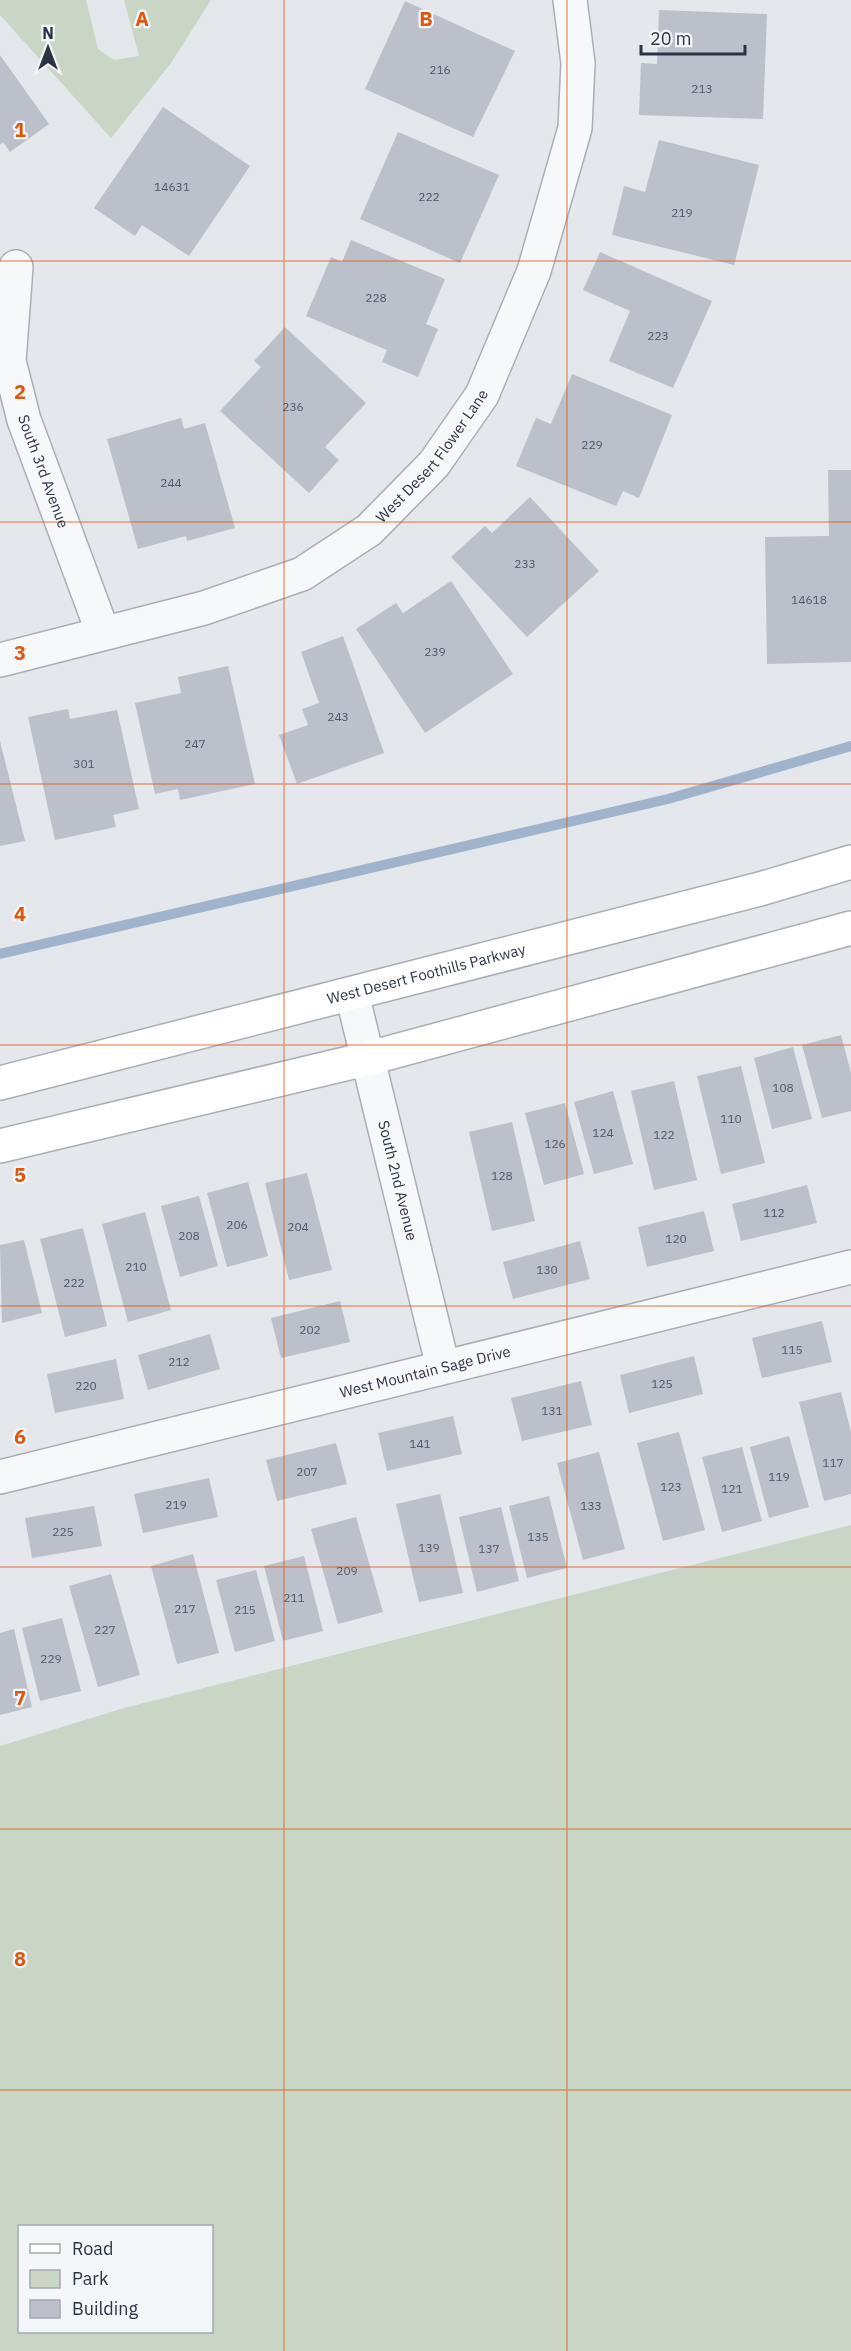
<svg xmlns="http://www.w3.org/2000/svg" width="851" height="2351" font-family="'IBM Plex Sans',sans-serif">
  <style>
    .green { fill: #c9d6c5; fill-rule: evenodd }
    .lines { fill: none; stroke-linecap: round; stroke-linejoin: round }
    .stream { stroke: #9fb4cc; stroke-width: 10 }
    .building { fill: #bbc0ca }
    .street-casing { stroke: #a9aeb7; stroke-width: 36 }
    .secondary-casing { stroke: #a9aeb7; stroke-width: 36 }
    .street { stroke: #f7f8fa; stroke-width: 33 }
    .secondary { stroke: #fff; stroke-width: 33 }
    .grid { fill: none; stroke: #df570f; stroke-width: 1.5; stroke-opacity: 0.55 }
    .labels { text-anchor: middle; stroke-width: 4.5; stroke-linejoin: round; paint-order: stroke }
    .number-label { font-size: 12px; fill: #4f5766 }
    .street-label { font-size: 15px; fill: #2b3445; stroke: #f4f6f9 }
    .grid-label { font-size: 20px; text-anchor: middle; font-weight: bold; fill: #df570f; stroke: #f4f6f9; stroke-width: 4.5; stroke-linejoin: round; paint-order: stroke }
  </style>
  <rect width="100%" height="100%" fill="#e4e7ec"/>
  <g class="green">
    <path d="M0,0H86L98,49L114,60L139,56L124,0H211L171,63L111,138L0,15Z"/>
    <path d="M851,1525V2351H0V1746L124,1708ZM212,2226V2332H20V2226Z"/>
  </g>
  <g class="lines">
    <path class="stream" d="M0,954L668,799L851,746"/>
  </g>
  <g class="building">
    <path d="M405,1L515,51L473,137L365,89Z"/>
    <path d="M659,10L767,14L763,119L639,115L641,63L657,64Z"/>
    <path d="M0,55L49,124L10,152L3,142L0,145Z"/>
    <path d="M163,107L250,166L189,256L142,225L135,236L94,208Z"/>
    <path d="M398,132L499,175L460,263L360,219Z"/>
    <path d="M659,140L759,165L734,265L612,235L624,186L645,192Z"/>
    <path d="M351,240L445,279L426,324L438,329L418,377L382,362L387,350L306,316L331,257L342,262Z"/>
    <path d="M600,252L712,301L673,388L609,361L630,311L583,290Z"/>
    <path d="M285,327L366,403L325,447L339,460L309,493L220,411L261,367L254,361Z"/>
    <path d="M572,374L672,415L639,498L623,491L616,506L516,466L536,418L551,424Z"/>
    <path d="M181,418L184,429L205,423L235,528L187,541L186,536L138,549L107,439Z"/>
    <path d="M828,470H851V662L767,664L765,537L829,536Z"/>
    <path d="M530,497L599,571L527,637L451,557L485,526L492,533Z"/>
    <path d="M451,581L513,674L425,733L356,629L396,603L403,613Z"/>
    <path d="M343,636L384,753L297,784L279,735L308,725L302,709L319,703L301,652Z"/>
    <path d="M228,666L255,784L180,800L178,789L155,794L135,703L181,693L178,677Z"/>
    <path d="M68,709L70,719L117,710L139,809L113,815L116,827L55,840L28,717Z"/>
    <path d="M0,741L25,841L0,846Z"/>
    <path d="M841,1035L851,1073V1111L822,1118L802,1045Z"/>
    <path d="M793,1047L812,1119L772,1129L754,1058Z"/>
    <path d="M741,1066L765,1163L721,1174L697,1076Z"/>
    <path d="M674,1081L697,1180L654,1190L631,1091Z"/>
    <path d="M613,1091L633,1164L594,1174L574,1102Z"/>
    <path d="M565,1103L584,1174L544,1185L525,1113Z"/>
    <path d="M512,1122L535,1221L492,1231L469,1132Z"/>
    <path d="M307,1173L332,1270L289,1280L265,1183Z"/>
    <path d="M248,1182L268,1256L227,1267L207,1193Z"/>
    <path d="M807,1185L817,1223L741,1241L732,1204Z"/>
    <path d="M199,1196L218,1266L180,1277L161,1206Z"/>
    <path d="M704,1211L714,1251L647,1267L638,1227Z"/>
    <path d="M145,1212L171,1310L128,1322L102,1224Z"/>
    <path d="M83,1228L107,1326L65,1337L40,1239Z"/>
    <path d="M24,1240L42,1313L2,1323L0,1245Z"/>
    <path d="M580,1241L590,1279L513,1299L503,1262Z"/>
    <path d="M340,1301L350,1342L281,1358L271,1318Z"/>
    <path d="M822,1321L832,1362L762,1378L752,1338Z"/>
    <path d="M210,1334L220,1369L148,1390L138,1355Z"/>
    <path d="M694,1356L703,1394L629,1413L620,1375Z"/>
    <path d="M116,1359L124,1399L55,1413L47,1374Z"/>
    <path d="M581,1381L592,1425L522,1441L511,1398Z"/>
    <path d="M841,1392L851,1432V1494L824,1501L799,1402Z"/>
    <path d="M453,1416L462,1454L387,1471L378,1433Z"/>
    <path d="M679,1432L705,1530L663,1541L637,1443Z"/>
    <path d="M789,1436L809,1507L769,1518L750,1447Z"/>
    <path d="M336,1443L347,1484L277,1501L266,1460Z"/>
    <path d="M742,1447L762,1521L722,1532L702,1457Z"/>
    <path d="M599,1452L625,1549L583,1560L557,1463Z"/>
    <path d="M209,1478L218,1517L143,1533L134,1494Z"/>
    <path d="M440,1494L463,1593L419,1602L396,1504Z"/>
    <path d="M549,1496L567,1568L527,1578L509,1506Z"/>
    <path d="M94,1506L102,1546L32,1558L25,1518Z"/>
    <path d="M501,1507L519,1581L477,1592L459,1517Z"/>
    <path d="M356,1517L383,1612L338,1624L311,1529Z"/>
    <path d="M193,1554L219,1653L177,1664L151,1566Z"/>
    <path d="M304,1556L323,1631L283,1641L264,1566Z"/>
    <path d="M256,1570L275,1641L235,1652L216,1580Z"/>
    <path d="M111,1574L140,1675L98,1687L69,1586Z"/>
    <path d="M62,1618L81,1691L40,1701L22,1628Z"/>
    <path d="M14,1629L32,1707L0,1715V1633Z"/>
  </g>
  <g class="lines">
    <defs>
      <g id="street">
        <path id="s1" d="M16,267L9,361L24,420L103,633"/>
        <path id="s2" d="M0,660L204,608L302,574L369,530L434,464L482,395L534,271L575,128L578,63L570,0"/>
        <path id="s3" d="M352,994L443,1367"/>
        <path id="s4" d="M0,1477L851,1267"/>
      </g>
      <g id="secondary">
        <path id="s5" d="M0,1083L760,889L851,862"/>
        <path d="M0,1146L370,1058L851,928"/>
      </g>
    </defs>
    <use href="#street" class="street-casing"/>
    <use href="#secondary" class="secondary-casing"/>
    <use href="#street" class="street"/>
    <use href="#secondary" class="secondary"/>
  </g>
  <path class="grid" d="M284,0V2351M567,0V2351M0,261H851M0,522H851M0,784H851M0,1045H851M0,1306H851M0,1567H851M0,1829H851M0,2090H851"/>
  <g class="labels">
    <g class="number-label">
      <text x="440" y="74">216</text>
      <text x="702" y="93">213</text>
      <text x="172" y="191">14631</text>
      <text x="429" y="201">222</text>
      <text x="682" y="217">219</text>
      <text x="376" y="302">228</text>
      <text x="658" y="340">223</text>
      <text x="293" y="411">236</text>
      <text x="592" y="449">229</text>
      <text x="171" y="487">244</text>
      <text x="525" y="568">233</text>
      <text x="809" y="604">14618</text>
      <text x="435" y="656">239</text>
      <text x="338" y="721">243</text>
      <text x="195" y="748">247</text>
      <text x="84" y="768">301</text>
      <text x="783" y="1092">108</text>
      <text x="731" y="1123">110</text>
      <text x="603" y="1137">124</text>
      <text x="664" y="1139">122</text>
      <text x="555" y="1148">126</text>
      <text x="502" y="1180">128</text>
      <text x="774" y="1217">112</text>
      <text x="237" y="1229">206</text>
      <text x="298" y="1231">204</text>
      <text x="189" y="1240">208</text>
      <text x="676" y="1243">120</text>
      <text x="136" y="1271">210</text>
      <text x="547" y="1274">130</text>
      <text x="74" y="1287">222</text>
      <text x="310" y="1334">202</text>
      <text x="792" y="1354">115</text>
      <text x="179" y="1366">212</text>
      <text x="662" y="1388">125</text>
      <text x="86" y="1390">220</text>
      <text x="552" y="1415">131</text>
      <text x="420" y="1448">141</text>
      <text x="833" y="1467">117</text>
      <text x="307" y="1476">207</text>
      <text x="779" y="1481">119</text>
      <text x="671" y="1491">123</text>
      <text x="732" y="1493">121</text>
      <text x="176" y="1509">219</text>
      <text x="591" y="1510">133</text>
      <text x="63" y="1536">225</text>
      <text x="538" y="1541">135</text>
      <text x="429" y="1552">139</text>
      <text x="489" y="1553">137</text>
      <text x="347" y="1575">209</text>
      <text x="294" y="1602">211</text>
      <text x="185" y="1613">217</text>
      <text x="245" y="1614">215</text>
      <text x="105" y="1634">227</text>
      <text x="51" y="1663">229</text>
    </g>
    <g class="street-label">
      <text dy="5" stroke="none"><textPath href="#s2" startOffset="492">West Desert Flower Lane</textPath></text>
      <text dy="5" stroke="none"><textPath href="#s1" startOffset="210">South 3rd Avenue</textPath></text>
      <text dy="5" stroke="none"><textPath href="#s5" startOffset="440">West Desert Foothills Parkway</textPath></text>
      <text dy="5" stroke="none"><textPath href="#s3" startOffset="192">South 2nd Avenue</textPath></text>
      <text dy="5" stroke="none"><textPath href="#s4" startOffset="438">West Mountain Sage Drive</textPath></text>
    </g>
  </g>
  <g class="grid-label">
    <text x="142" y="26">A</text>
    <text x="426" y="26">B</text>
    <text x="20" y="137">1</text>
    <text x="20" y="399">2</text>
    <text x="20" y="660">3</text>
    <text x="20" y="921">4</text>
    <text x="20" y="1182">5</text>
    <text x="20" y="1444">6</text>
    <text x="20" y="1705">7</text>
    <text x="20" y="1966">8</text>
  </g>
  <rect x="18" y="2225" width="195" height="108" fill="#f4f6f9" stroke="#a4a8b1" stroke-width="1.5"/>
  <rect x="30" y="2244" width="30" height="9" fill="#ffffff" stroke="#a4a8b1" stroke-width="1.5"/>
  <text x="72" y="2255" font-size="18" fill="#2b3445">Road</text>
  <rect x="30" y="2270" width="30" height="18" fill="#c9d6c5" stroke="#a4a8b1" stroke-width="1.5"/>
  <text x="72" y="2285" font-size="18" fill="#2b3445">Park</text>
  <rect x="30" y="2300" width="30" height="18" fill="#bbc0ca" stroke="#a4a8b1" stroke-width="1.5"/>
  <text x="72" y="2315" font-size="18" fill="#2b3445">Building</text>
  <g transform="translate(48 48)" stroke="#f4f6f9" stroke-width="4.5" paint-order="stroke">
  <path d="M0-4.5L10 22L0 15L-10 22Z" fill="#2b3445"/>
  <text y="-9" font-size="16" font-weight="bold" text-anchor="middle" fill="#2b3445">N</text>
  </g>
  <path d="M641 45v9h104v-9" fill="none" stroke="#2b3445" stroke-width="3"/>
  <text x="650" y="45" font-size="18" fill="#2b3445" stroke="#f4f6f9" stroke-width="4.5" paint-order="stroke">20 m</text>
</svg>
